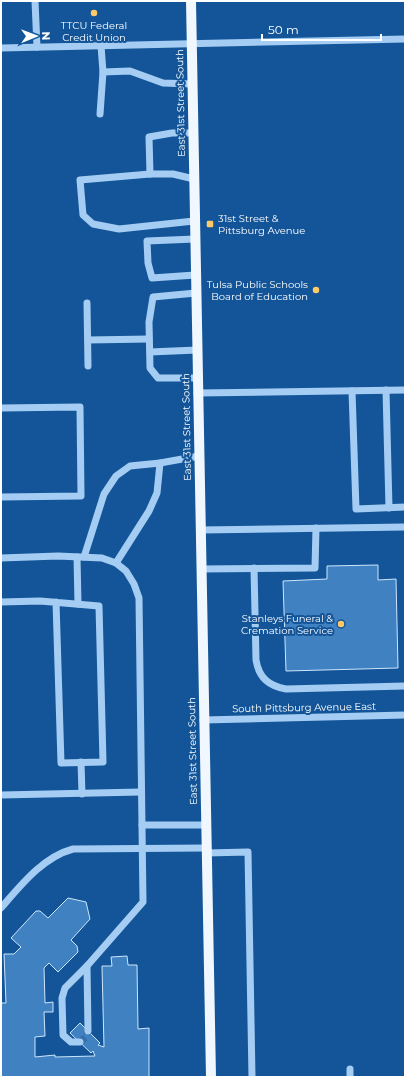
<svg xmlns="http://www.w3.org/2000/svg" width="406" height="1078" font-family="Montserrat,sans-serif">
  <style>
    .building { fill: #4081c1; stroke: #cde6fd }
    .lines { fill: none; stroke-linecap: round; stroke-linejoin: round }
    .minor-tunnel { stroke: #366ea7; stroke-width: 7; stroke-dasharray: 7 3.5; stroke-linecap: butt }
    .minor { stroke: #a5cdf3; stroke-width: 7 }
    .major { stroke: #f1f7ff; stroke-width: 10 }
    .poi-dot { fill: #ffca67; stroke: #135598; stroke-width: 1.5 }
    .labels { text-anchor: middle; stroke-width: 4; stroke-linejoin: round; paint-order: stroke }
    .poi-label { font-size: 10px; fill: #fff; stroke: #135598; text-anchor: end }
    .street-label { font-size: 10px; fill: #fff; stroke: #135598 }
  </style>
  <rect width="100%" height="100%" fill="#135598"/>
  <g class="building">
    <path d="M378,565V580L396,579L398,668L286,671L283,581L327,579V566Z"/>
    <path d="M68,898L86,902L90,919L71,940L77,946L78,952L58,972L49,963L44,968L45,1003L53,1002V1012H44L45,1036L35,1037V1057L55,1055V1057L95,1056L93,1051L91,1053L70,1033L80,1023L100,1043L98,1045L104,1047L102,966H112L111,957L127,956L128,965H137L138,1029L149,1028V1077H1V1006L2,1003H6L4,954H14L21,947L11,938L36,911H40L48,918Z"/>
  </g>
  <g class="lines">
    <path class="minor-tunnel" d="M80,1042L86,1037L88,1031"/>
    <g class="minor">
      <path d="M35,1L37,47"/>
      <path d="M1,48L405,39"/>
      <path d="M103,72L130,71L163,83L192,84"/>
      <path d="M100,114L103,72L101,46"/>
      <path d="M193,133H172L149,137L150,174H173L194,179"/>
      <path d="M150,174L80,180L83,215L93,224L119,229L194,221"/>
      <path d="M195,239L147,241L148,263L152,278L195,275"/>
      <path d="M196,293L153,297L149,322L150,368L158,378H197"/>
      <path d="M87,303L88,366"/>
      <path d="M88,340L149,339"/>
      <path d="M150,352L197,350"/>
      <path d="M386,390L389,508"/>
      <path d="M352,391L356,509L405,507"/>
      <path d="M197,393L405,390"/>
      <path d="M1,408L80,407L81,496L1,497"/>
      <path d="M200,530L405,527"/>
      <path d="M77,557L78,604"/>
      <path d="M84,557L104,494L116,476L130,466L160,463L199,456"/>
      <path d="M1,558L58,556L102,558L116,563L126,571L134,584L139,598L143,902L87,966"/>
      <path d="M116,563L149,511L157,493L160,463"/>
      <path d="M254,568L256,660C259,678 269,686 286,689L405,686"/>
      <path d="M201,569L315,568L316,528"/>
      <path d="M1,602L40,601L99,606L103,762L61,763L56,602"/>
      <path d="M203,720L405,715"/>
      <path d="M81,762L82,794"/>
      <path d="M1,795L141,792"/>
      <path d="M142,825H205"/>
      <path d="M206,853L248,852L252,1077"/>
      <path d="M1,908C21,885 43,857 73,849L206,848"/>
      <path d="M80,1042H71L63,1035L62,998L65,988L87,966L88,1031"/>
      <path d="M350,1069V1077"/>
    </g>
    <path class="major" d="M191,1L211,1077"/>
  </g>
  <g class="poi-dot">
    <circle cx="94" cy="13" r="4"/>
    <rect x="206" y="220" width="8" height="8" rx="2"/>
    <circle cx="316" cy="290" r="4"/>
    <circle cx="341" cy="624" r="4"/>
  </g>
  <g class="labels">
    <g class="poi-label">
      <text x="94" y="29" text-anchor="middle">TTCU Federal<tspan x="94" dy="12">Credit Union</tspan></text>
      <text x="218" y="222" text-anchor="start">31st Street &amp;<tspan x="218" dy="12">Pittsburg Avenue</tspan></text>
      <text x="308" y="288">Tulsa Public Schools<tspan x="308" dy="12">Board of Education</tspan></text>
      <text x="333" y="622">Stanleys Funeral &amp;<tspan x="333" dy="12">Cremation Service</tspan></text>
    </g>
    <g class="street-label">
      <text transform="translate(180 103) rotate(-91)" y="4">East 31st Street South</text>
      <text transform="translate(186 427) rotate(-91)" y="4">East 31st Street South</text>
      <text transform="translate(304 707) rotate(-1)" y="4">South Pittsburg Avenue East</text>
      <text transform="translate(192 751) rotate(-91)" y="4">East 31st Street South</text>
    </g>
  </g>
  <rect width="406" height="1078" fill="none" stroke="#ffffff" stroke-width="4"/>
  <g transform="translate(36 36) rotate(89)" stroke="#135598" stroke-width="3" paint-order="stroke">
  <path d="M0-3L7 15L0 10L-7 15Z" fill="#ffffff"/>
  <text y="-6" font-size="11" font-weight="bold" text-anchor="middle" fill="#ffffff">N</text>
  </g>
  <path d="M262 34v6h119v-6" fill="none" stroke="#ffffff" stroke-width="2"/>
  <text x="268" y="34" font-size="12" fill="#ffffff" stroke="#135598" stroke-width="3" paint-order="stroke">50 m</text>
</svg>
